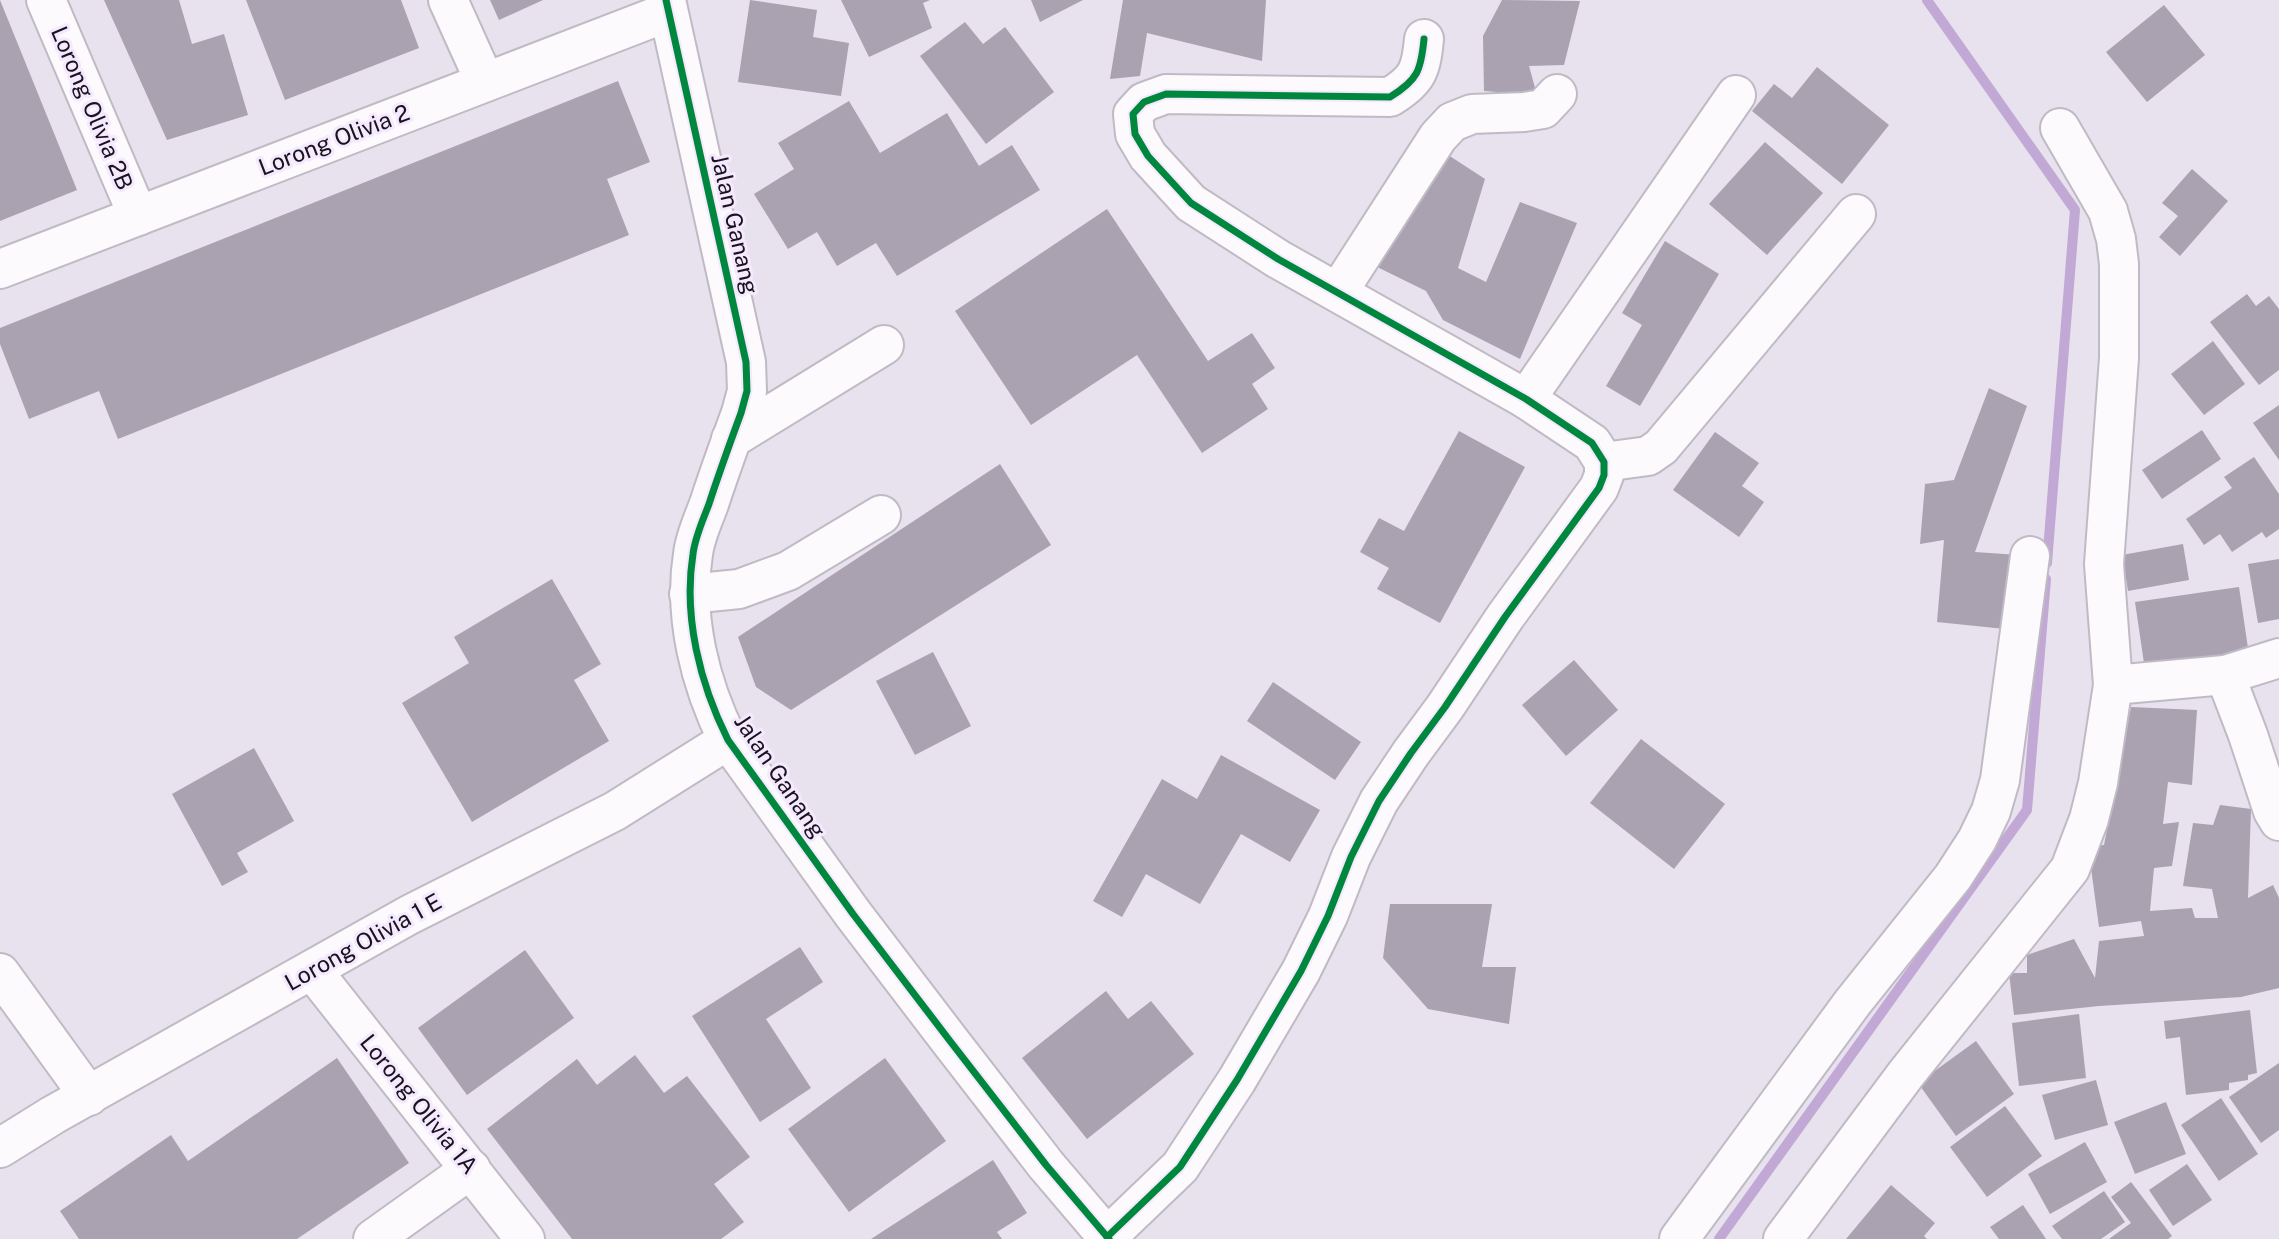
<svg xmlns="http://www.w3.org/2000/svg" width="2279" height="1239" font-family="'Public Sans',sans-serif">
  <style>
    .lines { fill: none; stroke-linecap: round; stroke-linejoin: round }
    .stream { stroke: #c1a8d5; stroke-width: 10 }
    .building { fill: #aaa1b1 }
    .minor-casing { stroke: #c0bac5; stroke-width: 42 }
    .minor { stroke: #fcfafc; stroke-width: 38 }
    .cycleway-casing { stroke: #f4e9fe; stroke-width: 11 }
    .cycleway { stroke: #00873e; stroke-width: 7 }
    .labels { text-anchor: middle; stroke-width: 6; stroke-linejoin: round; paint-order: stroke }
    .street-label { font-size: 23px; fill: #18131c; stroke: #f4e9fe }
  </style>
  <rect width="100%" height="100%" fill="#e8e1ee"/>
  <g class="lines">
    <g class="stream">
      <path d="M1927,0L2075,210L2047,563"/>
      <path d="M1719,1239L2027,810L2046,579"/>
    </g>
  </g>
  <g class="building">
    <path d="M0,0L77,190L0,221Z"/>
    <path d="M104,0H179L192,44L224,34L248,115L167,140Z"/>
    <path d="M246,0H401L419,48L285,100Z"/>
    <path d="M490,0H543L499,20Z"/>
    <path d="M750,0L817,10L813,37L849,43L841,96L738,82Z"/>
    <path d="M841,0H930L923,3L932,28L869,57Z"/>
    <path d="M1031,0H1083L1040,22Z"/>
    <path d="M1123,0H1266L1262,61L1147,33L1140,76L1110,79Z"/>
    <path d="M1502,0L1580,1L1564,65L1529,66L1537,95L1484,91L1483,36Z"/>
    <path d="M2164,5L2205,55L2147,102L2106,52Z"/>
    <path d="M965,22L983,44L1005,27L1054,92L986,144L920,56Z"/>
    <path d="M1817,67L1889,125L1842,184L1752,111L1774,84L1792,98Z"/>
    <path d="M618,81L650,162L607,179L629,235L118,439L99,391L29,419L0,344V328Z"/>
    <path d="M849,101L880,153L947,113L979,166L1012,145L1040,190L897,276L876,243L837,266L817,232L788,249L754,194L794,169L778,143Z"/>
    <path d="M1765,142L1823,193L1767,255L1709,204Z"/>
    <path d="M1439,149L1485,179L1458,268L1486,282L1520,202L1577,223L1520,359L1443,320L1426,291L1365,261Z"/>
    <path d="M2192,169L2228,201L2180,256L2159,237L2178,216L2162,203Z"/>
    <path d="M1107,209L1208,361L1252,333L1275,368L1252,384L1268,409L1202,453L1137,355L1031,425L955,311Z"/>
    <path d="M1665,241L1719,274L1640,406L1606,386L1642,325L1622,313Z"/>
    <path d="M2247,294L2256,306L2269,296L2279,309V370L2259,385L2210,322Z"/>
    <path d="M2213,341L2245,384L2204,415L2171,374Z"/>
    <path d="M1989,388L2027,406L1975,552L2019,555L2005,629L1937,622L1944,540L1920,544L1925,484L1954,480Z"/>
    <path d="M2279,405V460L2253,423Z"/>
    <path d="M2202,430L2221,459L2162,499L2142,470Z"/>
    <path d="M1459,431L1525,467L1440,623L1377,589L1389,568L1360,552L1379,518L1404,531Z"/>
    <path d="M1715,432L1759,463L1742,486L1764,502L1739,537L1673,490Z"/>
    <path d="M2254,457L2279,494V529L2266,538L2262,532L2232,552L2220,534L2204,545L2186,519L2232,488L2224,477Z"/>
    <path d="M1000,464L1051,545L791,710L756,687L738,637Z"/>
    <path d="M2183,544L2189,580L2128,591L2122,555Z"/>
    <path d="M2279,559V619L2258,623L2248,564Z"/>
    <path d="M552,579L601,664L574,680L609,741L472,822L402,703L469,663L454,637Z"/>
    <path d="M2239,587L2249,655L2145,670L2135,602Z"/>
    <path d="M933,652L971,726L915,755L876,681Z"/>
    <path d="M1574,660L1618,710L1566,756L1522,705Z"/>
    <path d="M1273,682L1361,742L1335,780L1247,721Z"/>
    <path d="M2131,707L2197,710L2192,785L2168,782L2163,824L2179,822L2172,866L2154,868L2150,911L2192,908L2195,918H2218L2212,889L2183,886L2193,823L2213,825L2220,805L2251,809L2248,898L2273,885L2279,898V988L2241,997L2099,1006L2014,1015L2009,973H2027V955L2074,939L2095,978L2099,941L2144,936L2141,921L2099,927L2088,846L2104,845Z"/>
    <path d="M1641,739L1725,804L1674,869L1590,803Z"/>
    <path d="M254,748L294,821L237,853L248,872L222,886L172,794Z"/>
    <path d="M1221,755L1320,810L1290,862L1241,834L1200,904L1146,874L1122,917L1093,901L1162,779L1197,799Z"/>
    <path d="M1390,904H1492L1482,967H1516L1509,1024L1428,1009L1383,958Z"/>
    <path d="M800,947L823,982L766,1019L811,1088L760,1122L692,1016Z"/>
    <path d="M525,950L574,1018L467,1095L418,1028Z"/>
    <path d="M1106,991L1128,1019L1151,1001L1194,1054L1087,1139L1022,1058Z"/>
    <path d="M2250,1010L2257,1073L2248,1075V1080L2229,1083V1090L2186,1095L2180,1037L2166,1039L2164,1021Z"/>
    <path d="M2079,1014L2086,1078L2019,1086L2012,1023Z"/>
    <path d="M1976,1041L2014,1094L1956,1136L1918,1083Z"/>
    <path d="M635,1055L664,1093L687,1076L750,1157L714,1184L744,1222L721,1239H572L487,1129L577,1059L597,1085Z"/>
    <path d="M337,1058L409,1163L297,1239H79L60,1211L171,1135L188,1161Z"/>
    <path d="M885,1058L946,1141L849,1212L788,1129Z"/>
    <path d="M2279,1063V1130L2261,1143L2229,1097Z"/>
    <path d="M2096,1080L2108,1125L2055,1140L2042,1095Z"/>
    <path d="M2221,1098L2258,1154L2219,1181L2181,1125Z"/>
    <path d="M2166,1102L2186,1154L2135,1174L2114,1122Z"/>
    <path d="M2005,1106L2042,1156L1987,1197L1950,1147Z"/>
    <path d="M2085,1142L2107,1182L2050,1214L2028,1174Z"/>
    <path d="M993,1160L1027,1213L997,1232L1002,1239H871Z"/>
    <path d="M2187,1164L2212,1200L2173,1226L2149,1190Z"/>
    <path d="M2131,1182L2172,1236L2168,1239H2109L2131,1223L2111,1197Z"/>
    <path d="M1891,1185L1935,1223L1924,1236L1927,1239H1846Z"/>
    <path d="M2104,1191L2125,1222L2101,1239H2062L2052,1226Z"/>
    <path d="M2023,1205L2046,1239H1999L1990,1227Z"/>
  </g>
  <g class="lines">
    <defs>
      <g id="minor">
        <path d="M46,0L138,216"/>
        <path d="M448,0L485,82"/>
        <path d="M666,0L746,362L747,391L741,413C730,443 719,473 709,504C703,520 695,537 693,554C683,617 700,684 728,740L853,914L950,1041L1046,1165L1109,1239"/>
        <path d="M2060,128L2108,211L2116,239L2119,264V358L2104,564L2113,685"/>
        <path d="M0,269L668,12"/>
        <path d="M1338,292L1438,137L1452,122L1472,114L1524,112L1543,109L1557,94"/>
        <path d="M1526,399L1736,95"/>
        <path d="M731,439L884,345"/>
        <path d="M1604,462L1648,456L1661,447L1856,214"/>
        <path d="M689,594L739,589L788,571L881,515"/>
        <path d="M2225,675L2248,735L2273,811L2279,821"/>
        <path d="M312,970L525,1239"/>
        <path d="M0,973L89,1096"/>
        <path d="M0,1148L53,1115L409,915L615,811L728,740"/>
        <path d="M1107,1237L1180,1167L1237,1080L1301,971L1328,916L1351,857L1379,801L1411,753L1445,707L1505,617L1599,488L1604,475V462L1592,443L1526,399L1278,259L1191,203L1148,156L1135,134L1133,114L1144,102L1166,94L1390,97C1418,80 1421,70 1424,39"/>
        <path d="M373,1239L471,1169"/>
        <path d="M1679,1239L1853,1002L1953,877L1977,840L1991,811L2000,780L2030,556"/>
        <path d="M1783,1239L1906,1074L2070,869L2089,819L2098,783L2113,685L2225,675L2279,658"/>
      </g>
    </defs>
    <use href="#minor" class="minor-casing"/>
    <use href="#minor" class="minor"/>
    <defs>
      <g id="cycleway">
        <path d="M666,0L746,362L747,391L741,413C730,443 719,473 709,504C703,520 695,537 693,554C683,617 700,684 728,740L853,914L950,1041L1046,1165L1109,1239"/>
        <path d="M1107,1237L1180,1167L1237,1080L1301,971L1328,916L1351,857L1379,801L1411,753L1445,707L1505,617L1599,488L1604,475V462L1592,443L1526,399L1278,259L1191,203L1148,156L1135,134L1133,114L1144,102L1166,94L1390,97C1418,80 1421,70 1424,39"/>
      </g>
    </defs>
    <use href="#cycleway" class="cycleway-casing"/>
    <use href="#cycleway" class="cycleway"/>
  </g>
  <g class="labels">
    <g class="street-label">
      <text transform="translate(92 108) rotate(67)" y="8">Lorong Olivia 2B</text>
      <text transform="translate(334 140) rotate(-21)" y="8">Lorong Olivia 2</text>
      <text transform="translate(735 224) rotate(77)" y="8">Jalan Ganang</text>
      <text transform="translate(780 776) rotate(56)" y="8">Jalan Ganang</text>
      <text transform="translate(363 942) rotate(-29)" y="8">Lorong Olivia 1 E</text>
      <text transform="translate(419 1104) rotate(51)" y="8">Lorong Olivia 1A</text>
    </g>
  </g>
</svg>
